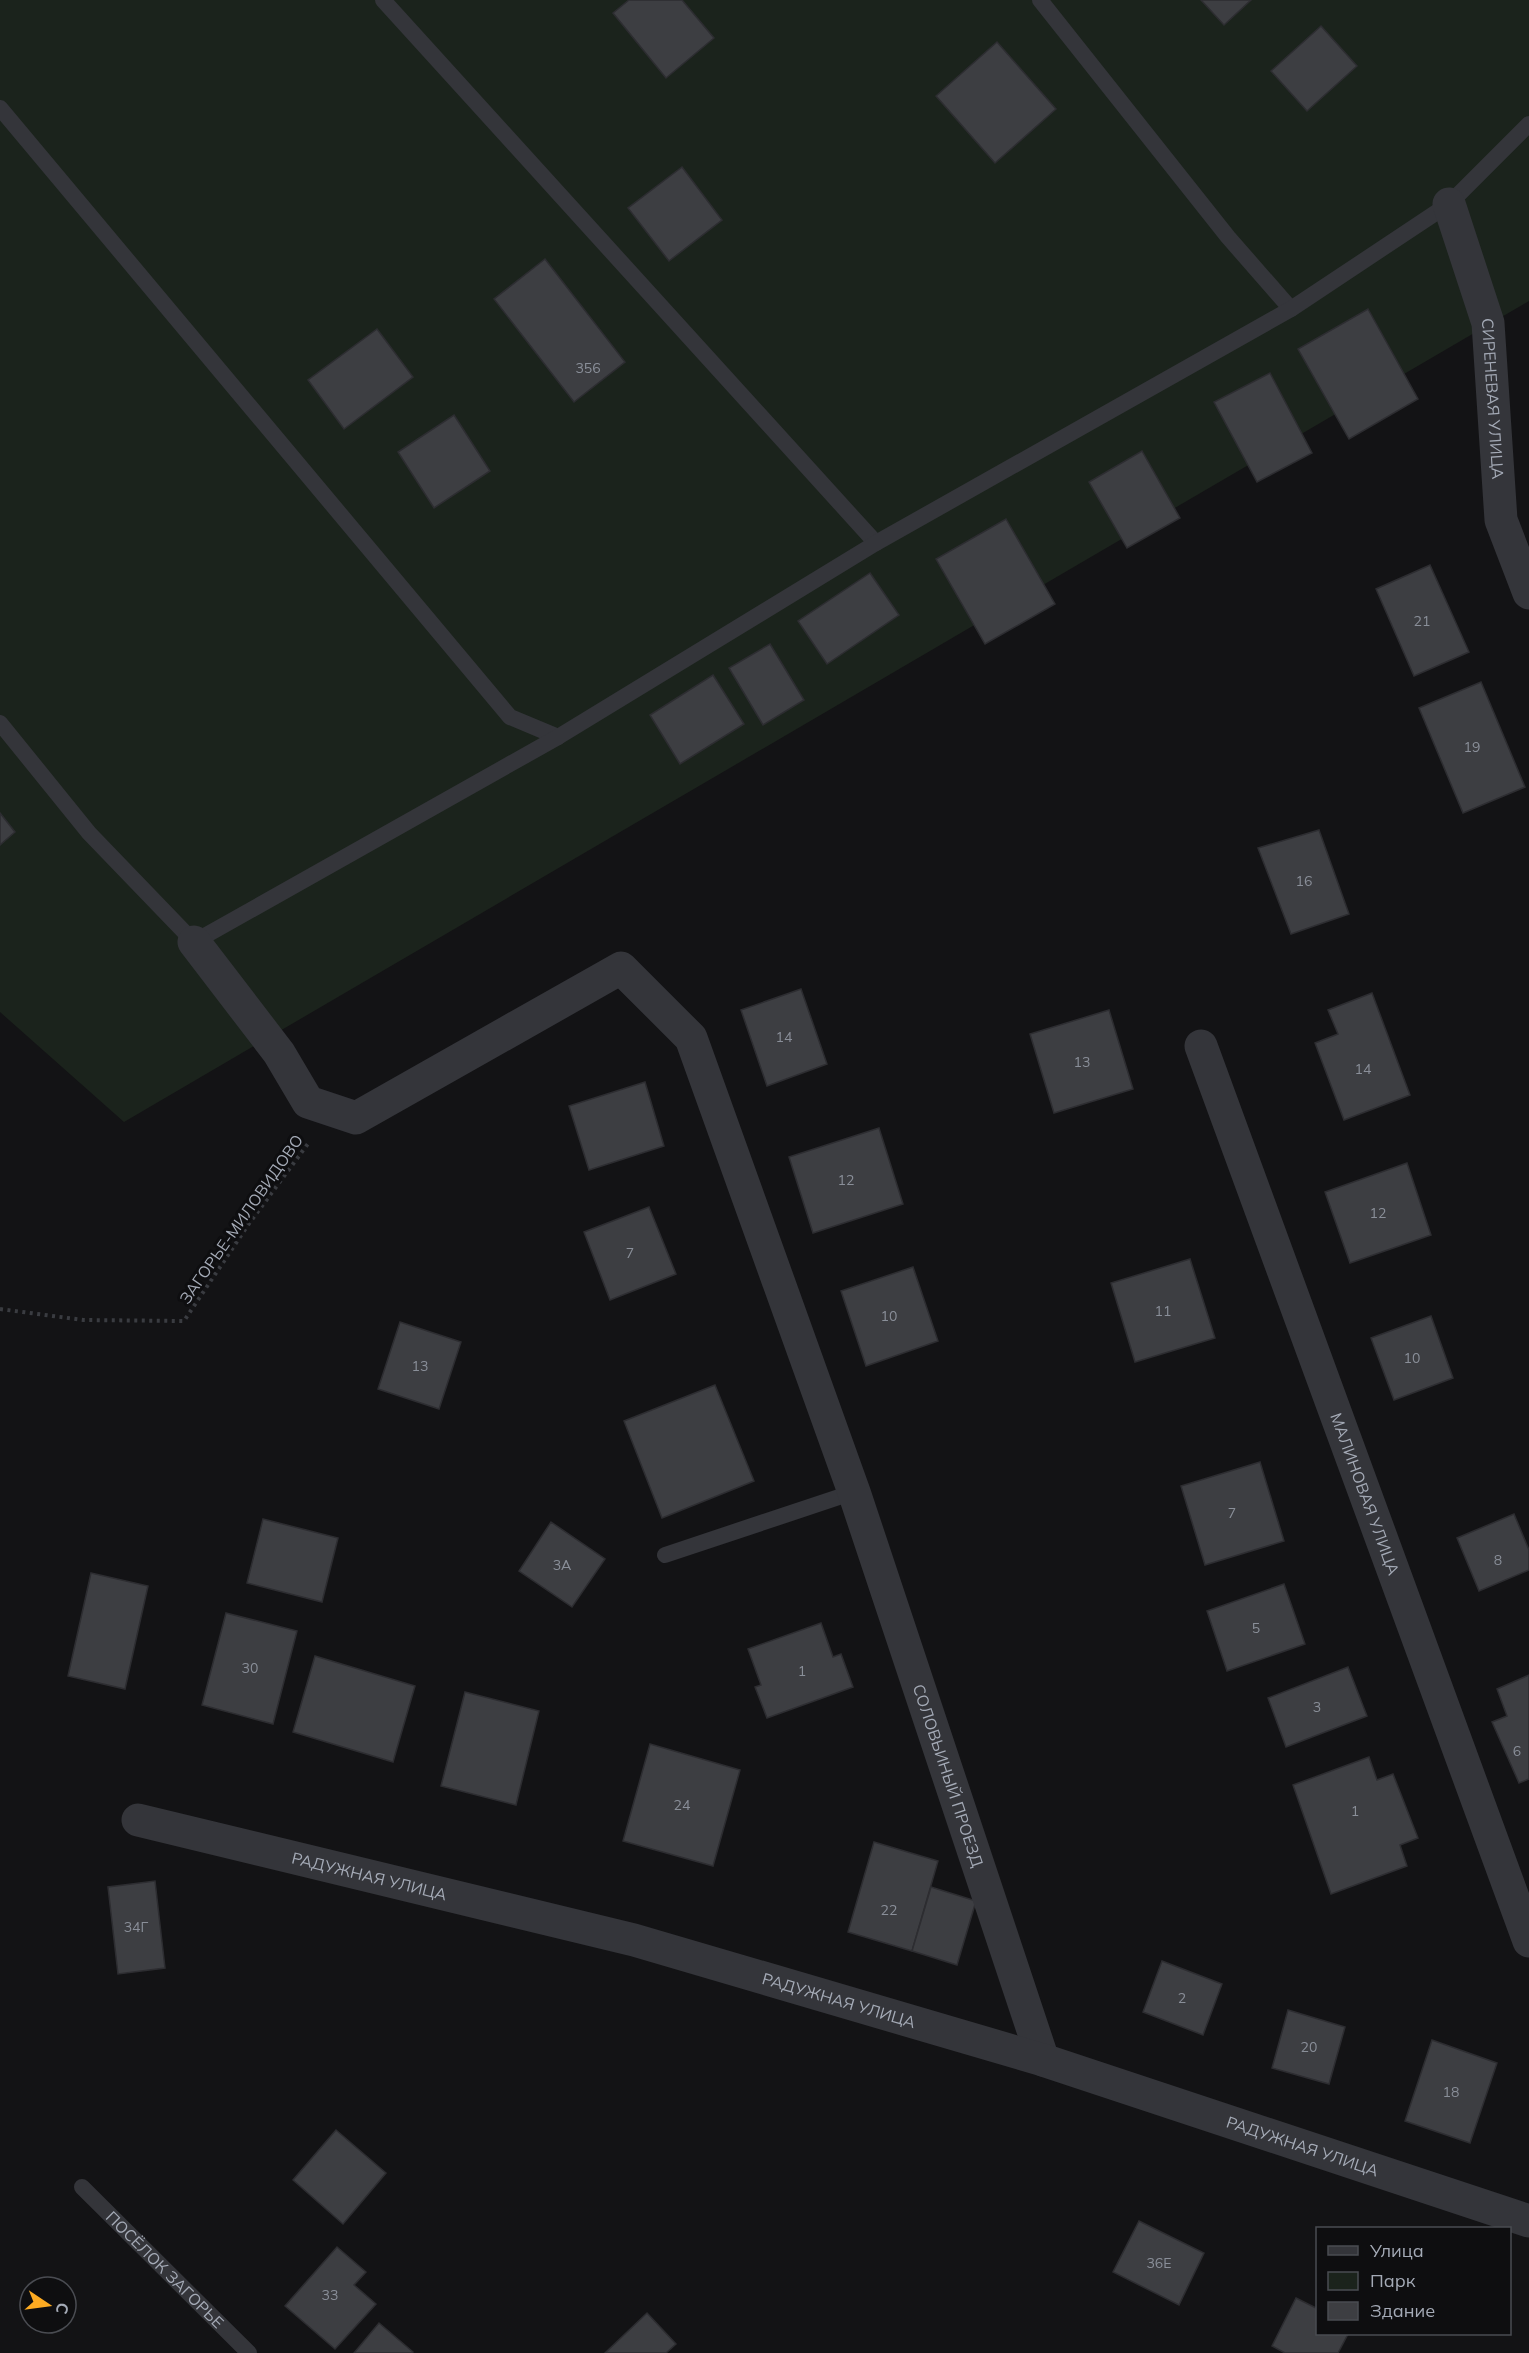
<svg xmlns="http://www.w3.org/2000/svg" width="1529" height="2353" font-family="Mulish,sans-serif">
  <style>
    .green { fill: #1b231c }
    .building { fill: #3d3e42; stroke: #2d2d31; stroke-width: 1.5 }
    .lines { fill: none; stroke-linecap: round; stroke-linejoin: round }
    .path { stroke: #3a3c41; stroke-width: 4; stroke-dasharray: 3 4.5; stroke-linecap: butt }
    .lane { stroke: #34353a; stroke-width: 16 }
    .street { stroke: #34353a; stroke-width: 33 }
    .labels { text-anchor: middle; stroke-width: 6; stroke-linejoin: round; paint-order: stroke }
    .number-label { font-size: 14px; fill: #8a8f99 }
    .street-label { font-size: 16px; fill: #a4aab6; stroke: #0e0e10 }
  </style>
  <rect width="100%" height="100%" fill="#131315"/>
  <path class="green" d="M0,0H1529V301L124,1122L0,1012Z"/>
  <g class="building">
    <path d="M629,0H682L714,38L666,78L613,13Z"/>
    <path d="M1201,0H1251L1224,25Z"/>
    <path d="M1321,26L1357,66L1307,111L1271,71Z"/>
    <path d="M997,42L1056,109L995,163L936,96Z"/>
    <path d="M682,167L722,220L669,261L628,208Z"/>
    <path d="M545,259L625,362L574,402L494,299Z"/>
    <path d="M1368,309L1418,399L1349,439L1298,349Z"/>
    <path d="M377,329L413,377L344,429L308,380Z"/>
    <path d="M1270,373L1312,453L1257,482L1214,402Z"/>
    <path d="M454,415L490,471L434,508L398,452Z"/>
    <path d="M1142,451L1180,518L1127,548L1089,482Z"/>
    <path d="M1006,519L1055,604L985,644L936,559Z"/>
    <path d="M1430,565L1469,652L1414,676L1376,589Z"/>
    <path d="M870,573L899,615L827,664L798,621Z"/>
    <path d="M770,644L804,700L763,725L729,668Z"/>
    <path d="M713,675L744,724L680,764L650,715Z"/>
    <path d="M1481,682L1525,787L1463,813L1419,708Z"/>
    <path d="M0,813L15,832L0,845Z"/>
    <path d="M1319,830L1349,914L1291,934L1258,848Z"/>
    <path d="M801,989L827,1064L767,1086L741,1010Z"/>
    <path d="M1372,993L1410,1095L1344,1120L1315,1043L1338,1034L1328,1010Z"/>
    <path d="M1109,1010L1133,1089L1054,1113L1030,1034Z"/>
    <path d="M645,1082L664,1146L589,1170L569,1106Z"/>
    <path d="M879,1128L903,1204L813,1233L789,1157Z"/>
    <path d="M1407,1163L1431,1235L1350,1263L1325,1192Z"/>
    <path d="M649,1207L676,1274L610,1300L584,1232Z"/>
    <path d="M1190,1259L1215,1338L1135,1362L1111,1283Z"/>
    <path d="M913,1267L938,1341L866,1366L841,1291Z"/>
    <path d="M1431,1316L1453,1378L1394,1400L1371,1338Z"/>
    <path d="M400,1322L461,1342L439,1409L378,1389Z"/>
    <path d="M715,1385L754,1481L662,1518L624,1421Z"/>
    <path d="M1260,1462L1284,1541L1205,1565L1181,1486Z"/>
    <path d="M1514,1514L1529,1550V1570L1479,1591L1457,1538Z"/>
    <path d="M263,1519L338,1538L322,1602L247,1583Z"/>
    <path d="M551,1522L605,1559L572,1607L519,1571Z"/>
    <path d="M91,1573L148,1586L125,1689L68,1676Z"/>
    <path d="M1284,1584L1305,1644L1227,1671L1207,1611Z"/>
    <path d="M226,1613L297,1631L273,1724L202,1705Z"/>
    <path d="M821,1623L833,1657L841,1654L853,1687L767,1718L755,1687L761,1685L748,1649Z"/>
    <path d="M315,1656L415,1686L393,1762L293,1732Z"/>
    <path d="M1348,1667L1367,1716L1286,1747L1268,1698Z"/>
    <path d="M1529,1675V1779L1519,1783L1492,1722L1507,1716L1497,1689Z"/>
    <path d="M465,1692L539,1711L516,1805L441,1786Z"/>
    <path d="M650,1744L740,1770L713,1866L623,1841Z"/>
    <path d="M1369,1757L1377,1780L1393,1774L1418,1838L1400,1845L1407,1866L1331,1894L1293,1785Z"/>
    <path d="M874,1842L938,1861L912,1951L848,1932Z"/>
    <path d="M155,1881L165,1968L118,1974L108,1887Z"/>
    <path d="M931,1887L976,1901L957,1965L912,1951Z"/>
    <path d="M1162,1961L1222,1984L1203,2035L1143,2012Z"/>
    <path d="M1288,2010L1345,2027L1329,2084L1272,2068Z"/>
    <path d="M1432,2040L1497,2063L1470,2143L1405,2121Z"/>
    <path d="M336,2130L386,2173L343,2224L293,2180Z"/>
    <path d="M1139,2221L1204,2253L1179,2305L1113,2272Z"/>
    <path d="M337,2247L366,2272L354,2285L376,2304L335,2349L285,2306Z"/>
    <path d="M1296,2298L1318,2309V2334H1348L1338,2353H1285L1272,2346Z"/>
    <path d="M647,2313L676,2344L666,2353H605Z"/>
    <path d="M379,2323L413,2352L412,2353H354Z"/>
  </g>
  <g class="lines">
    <path class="path" d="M0,1309L83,1320L184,1321L248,1225L310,1141"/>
    <g class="lane">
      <path d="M383,0L876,543"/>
      <path d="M1040,0L1228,237L1291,309"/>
      <path d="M0,108L510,717L558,737"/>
      <path d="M0,723L89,833L194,942L558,737L876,543L1291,309L1449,204L1529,124"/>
      <path d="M665,1555L854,1492"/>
      <path id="s1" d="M82,2187L249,2353"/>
    </g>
    <g class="street">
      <path id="s2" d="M1449,204L1488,323L1501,520L1529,593"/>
      <path id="s3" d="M194,942L279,1053L308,1102L356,1118L621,968L691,1038L854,1492L1043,2060"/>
      <path id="s4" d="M1201,1046L1529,1941"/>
      <path id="s5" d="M138,1820L634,1940L1043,2060L1529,2221"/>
    </g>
  </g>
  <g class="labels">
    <g class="number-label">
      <text x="588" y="373">356</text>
      <text x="1422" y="626">21</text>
      <text x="1472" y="752">19</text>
      <text x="1304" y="886">16</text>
      <text x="784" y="1042">14</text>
      <text x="1082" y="1067">13</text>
      <text x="1363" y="1074">14</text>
      <text x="846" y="1185">12</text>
      <text x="1378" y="1218">12</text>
      <text x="630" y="1258">7</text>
      <text x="1163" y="1316">11</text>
      <text x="889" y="1321">10</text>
      <text x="1412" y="1363">10</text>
      <text x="420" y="1371">13</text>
      <text x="1232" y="1518">7</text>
      <text x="1498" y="1565">8</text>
      <text x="562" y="1570">3А</text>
      <text x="1256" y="1633">5</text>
      <text x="250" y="1673">30</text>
      <text x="802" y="1676">1</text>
      <text x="1317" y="1712">3</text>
      <text x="1517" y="1756">6</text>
      <text x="682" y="1810">24</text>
      <text x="1355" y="1816">1</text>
      <text x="889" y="1915">22</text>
      <text x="136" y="1932">34Г</text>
      <text x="1182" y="2003">2</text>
      <text x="1309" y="2052">20</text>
      <text x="1451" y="2097">18</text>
      <text x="1159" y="2268">36Е</text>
      <text x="330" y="2300">33</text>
    </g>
    <g class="street-label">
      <text dy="6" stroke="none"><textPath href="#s2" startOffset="201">СИРЕНЕВАЯ УЛИЦА</textPath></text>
      <text transform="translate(241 1219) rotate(-55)" y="6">ЗАГОРЬЕ-МИЛОВИДОВО</text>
      <text dy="6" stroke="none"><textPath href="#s4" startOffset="477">МАЛИНОВАЯ УЛИЦА</textPath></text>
      <text dy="6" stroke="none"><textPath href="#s3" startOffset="1432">СОЛОВЬИНЫЙ ПРОЕЗД</textPath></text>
      <text dy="6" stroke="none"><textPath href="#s5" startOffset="238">РАДУЖНАЯ УЛИЦА</textPath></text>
      <text dy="6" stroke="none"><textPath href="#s5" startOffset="724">РАДУЖНАЯ УЛИЦА</textPath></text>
      <text dy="6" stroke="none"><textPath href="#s5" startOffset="1210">РАДУЖНАЯ УЛИЦА</textPath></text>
      <text dy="6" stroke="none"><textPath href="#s1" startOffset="117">ПОСЁЛОК ЗАГОРЬЕ</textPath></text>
    </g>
  </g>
  <rect x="1316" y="2227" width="195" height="108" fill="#0e0e10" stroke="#4a4c52" stroke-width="1.5"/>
  <rect x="1328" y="2246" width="30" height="9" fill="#34353a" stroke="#4a4c52" stroke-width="1.5"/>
  <text x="1370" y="2257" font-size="18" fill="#a4aab6">Улица</text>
  <rect x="1328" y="2272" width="30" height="18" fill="#1b231c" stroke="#4a4c52" stroke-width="1.5"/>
  <text x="1370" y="2287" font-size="18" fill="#a4aab6">Парк</text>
  <rect x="1328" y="2302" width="30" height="18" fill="#3d3e42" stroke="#4a4c52" stroke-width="1.5"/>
  <text x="1370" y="2317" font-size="18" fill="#a4aab6">Здание</text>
  <g transform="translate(48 2305) rotate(103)"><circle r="28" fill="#0e0e10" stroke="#4a4c52" stroke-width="1.5"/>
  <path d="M0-4.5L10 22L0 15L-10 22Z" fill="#fdab22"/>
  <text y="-9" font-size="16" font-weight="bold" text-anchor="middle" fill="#a4aab6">С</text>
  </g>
</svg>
